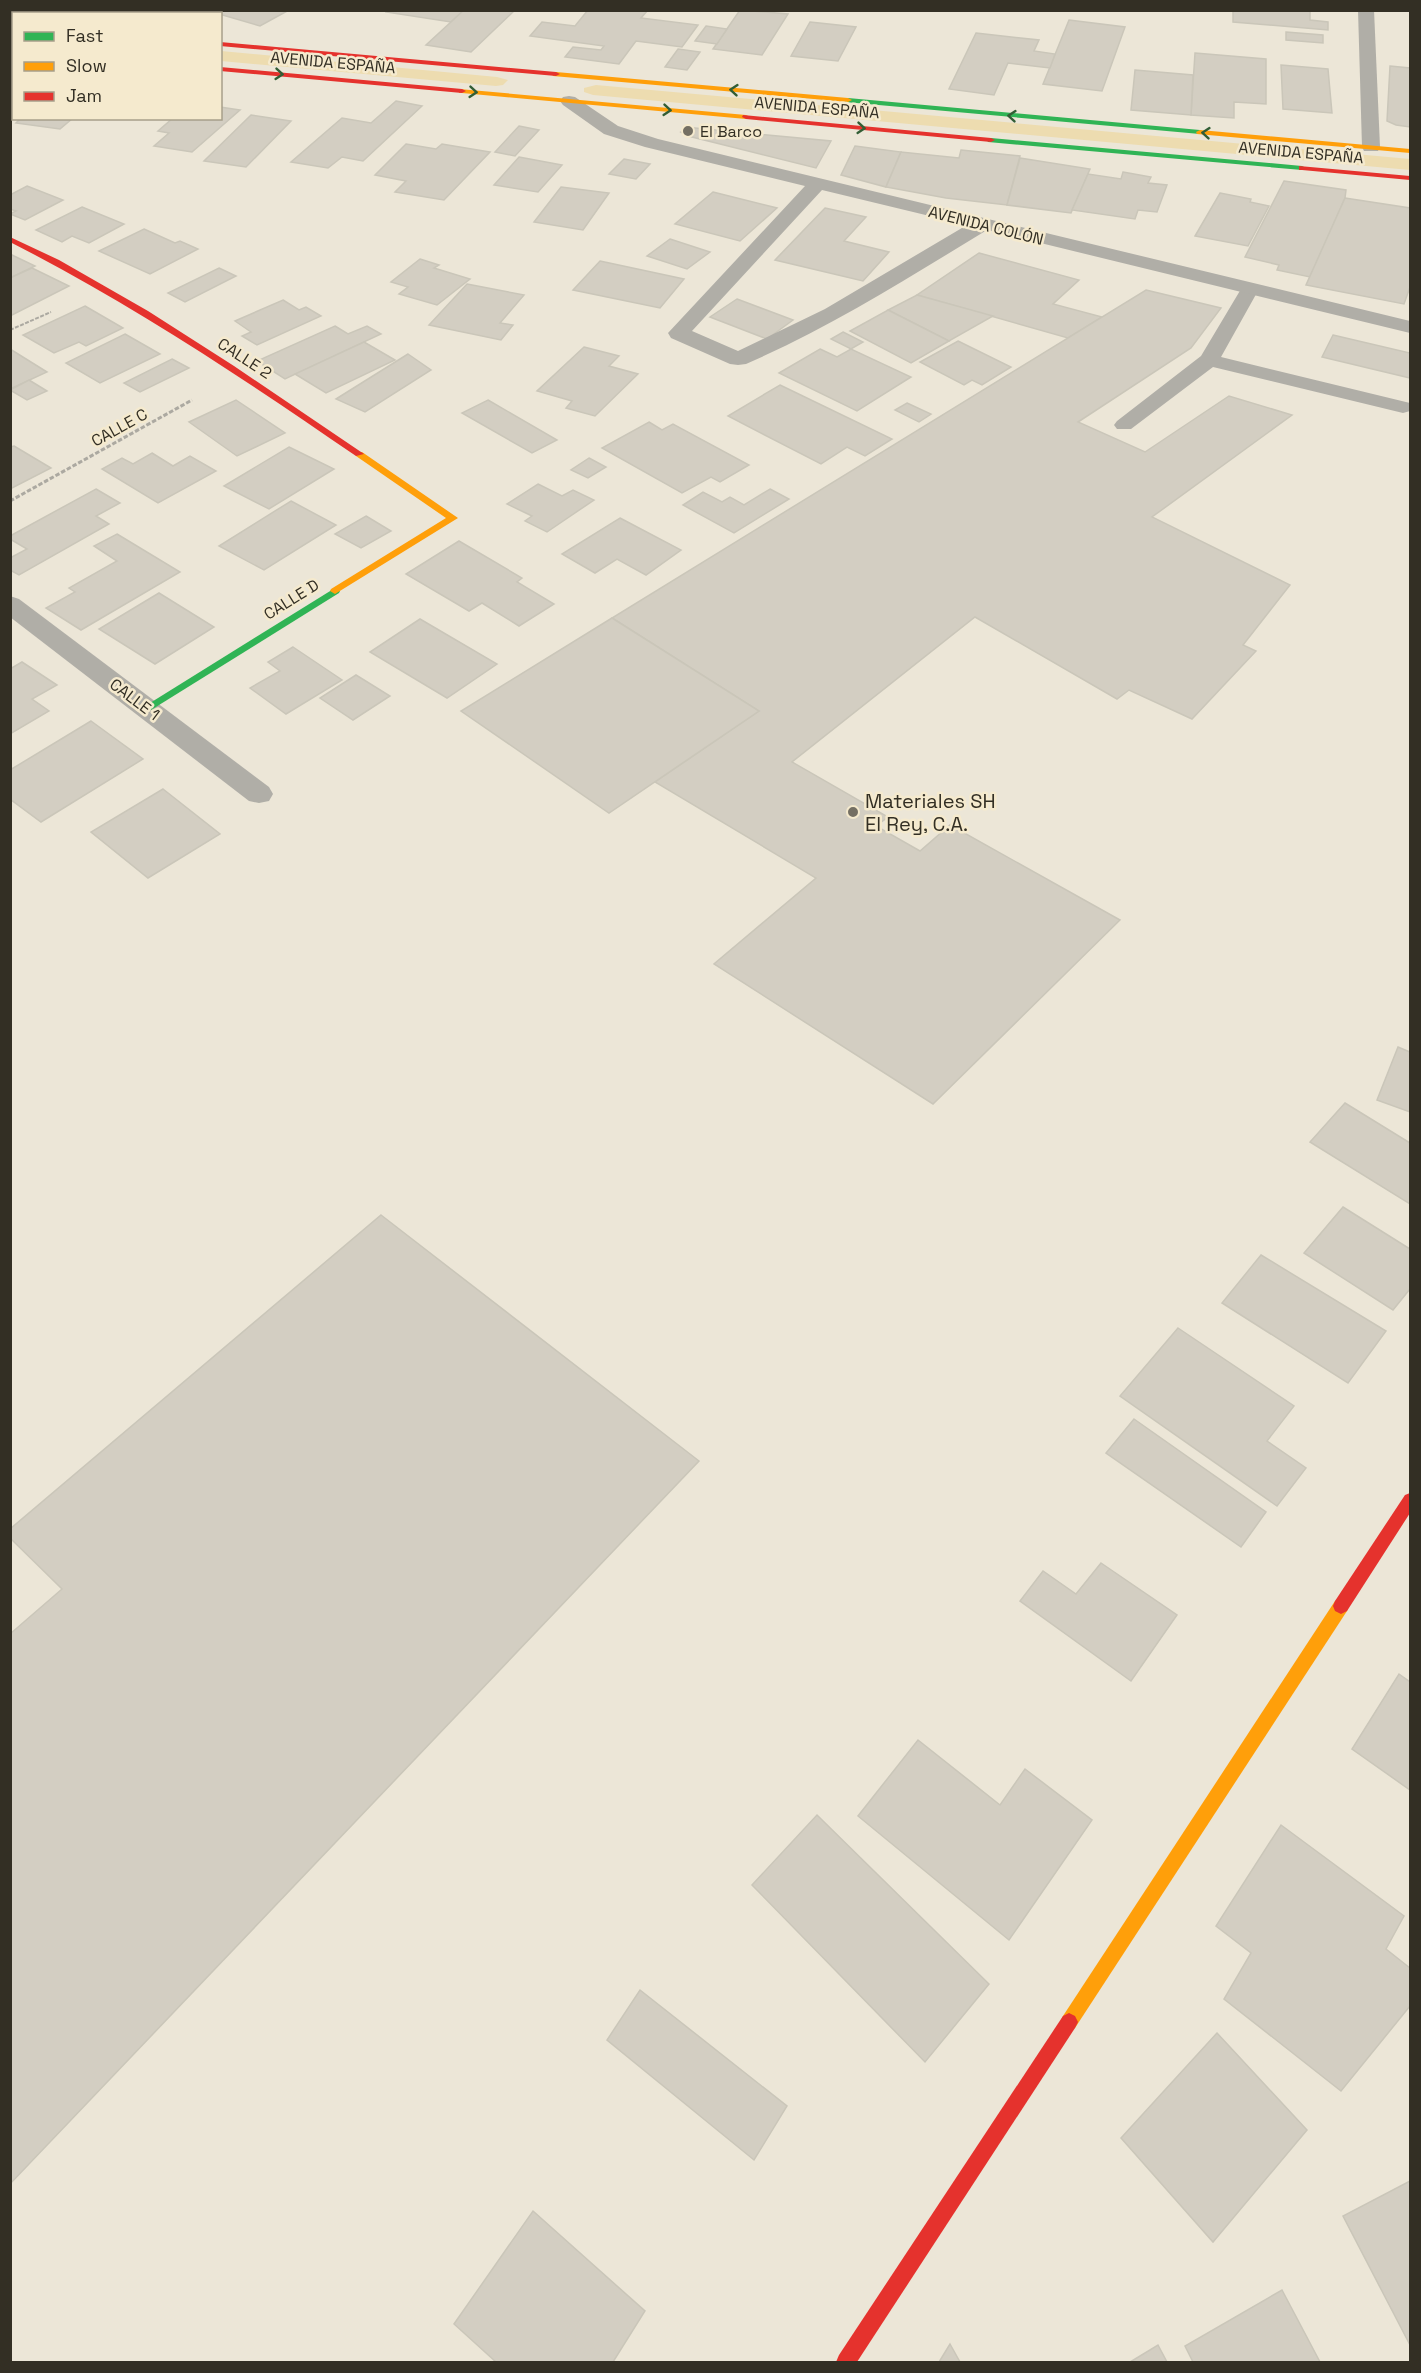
<svg xmlns="http://www.w3.org/2000/svg" width="1421" height="2373" font-family="'Space Grotesk',sans-serif">
  <style>
    .green { fill: #eddcb0 }
    .building { fill: #d3cec2; stroke: #cac6b9; stroke-width: 1.5 }
    .lines { fill: none; stroke-linecap: round; stroke-linejoin: round }
    .path-far1 { stroke: #aca9a1; stroke-width: 2; stroke-dasharray: 4 1.5; stroke-linecap: butt }
    .path { stroke: #aca9a1; stroke-width: 3; stroke-dasharray: 4.5 2; stroke-linecap: butt }
    .lane { fill: #b0aea7; fill-rule: evenodd }
    .street { fill: #b0aea7; fill-rule: evenodd }
    .fast { fill: #30b455; fill-rule: evenodd }
    .slow { fill: #ff9f0a; fill-rule: evenodd }
    .jam { fill: #e5322d; fill-rule: evenodd }
    .oneway { stroke: #325e35 }
    .poi-dot { fill: #746f63; stroke: #f5eace; stroke-width: 2 }
    .labels { text-anchor: middle; stroke-width: 5; stroke-linejoin: round; paint-order: stroke }
    .far-street-label { font-size: 16px; fill: #332f24; stroke: #f5eace }
    .far-poi-label { font-size: 16px; fill: #332f24; stroke: #f5eace; text-anchor: start }
    .poi-label { font-size: 20px; fill: #332f24; stroke: #f5eace; text-anchor: start }
  </style>
  <rect width="100%" height="100%" fill="#ece6d7"/>
  <g class="green">
    <path d="M221,51L497,77L508,80L503,85L496,86L221,61Z"/>
    <path d="M596,85L1410,159V170L593,95L584,92V88Z"/>
  </g>
  <g class="building">
    <path d="M117,10H161L154,14H120Z"/>
    <path d="M225,10H289L260,26L219,14Z"/>
    <path d="M387,10H464L451,22L386,12Z"/>
    <path d="M464,10H515L471,52L426,45Z"/>
    <path d="M588,10H648L641,18L698,25L682,47L636,41L619,64L565,57L573,47L601,50L604,46L530,36L542,22L575,26Z"/>
    <path d="M740,10L788,14L762,55L713,49Z"/>
    <path d="M1233,10H1310V20L1328,22V30L1233,22Z"/>
    <path d="M1069,20L1125,27L1102,91L1043,84Z"/>
    <path d="M810,22L856,27L838,61L791,56Z"/>
    <path d="M706,26L727,29L717,44L695,41Z"/>
    <path d="M1286,32L1323,35V43L1286,40Z"/>
    <path d="M976,33L1039,40L1034,51L1055,54L1050,68L1008,63L994,95L949,89Z"/>
    <path d="M678,49L700,52L687,70L665,67Z"/>
    <path d="M1195,53L1266,59V104L1234,102V118L1191,115Z"/>
    <path d="M1281,65L1328,69L1332,113L1283,109Z"/>
    <path d="M1390,66L1410,68V127L1396,125L1387,121Z"/>
    <path d="M1135,70L1193,75L1191,115L1131,110Z"/>
    <path d="M396,101L422,106L363,161L342,157L328,168L291,162L342,118L371,123Z"/>
    <path d="M220,107L240,110L192,152L154,146L169,133L158,131L173,118H220Z"/>
    <path d="M251,115L291,121L246,167L204,161Z"/>
    <path d="M21,118H73L60,129L16,123Z"/>
    <path d="M519,126L539,130L515,156L495,152Z"/>
    <path d="M691,128H695L831,141L816,168L688,136L681,132Z"/>
    <path d="M406,144L436,149L442,144L490,152L444,200L395,192L406,181L375,175Z"/>
    <path d="M855,146L901,152L886,187L841,175Z"/>
    <path d="M961,150L1020,156L1007,205L946,198L886,187L901,152L959,158Z"/>
    <path d="M519,157L562,165L538,192L494,185Z"/>
    <path d="M1020,158L1090,169L1071,213L1007,205Z"/>
    <path d="M624,159L650,164L636,179L609,174Z"/>
    <path d="M1123,172L1151,177L1148,183L1167,185L1157,212L1138,210L1135,219L1072,210L1088,174L1121,179Z"/>
    <path d="M1284,181L1346,190L1345,198L1310,277L1277,270L1279,265L1245,257Z"/>
    <path d="M27,186L63,200L25,220L10,214L16,211L10,209V195Z"/>
    <path d="M561,187L609,193L583,230L534,222Z"/>
    <path d="M713,192L777,208L740,241L675,224Z"/>
    <path d="M1220,193L1251,199L1250,202L1269,206L1248,246L1195,236Z"/>
    <path d="M1345,198L1410,208V287L1404,304L1306,285Z"/>
    <path d="M82,207L124,224L89,243L72,236L62,242L36,230Z"/>
    <path d="M825,208L866,217L844,241L889,252L863,281L775,260Z"/>
    <path d="M144,229L175,243L180,241L198,249L150,274L99,251Z"/>
    <path d="M670,239L710,252L687,269L647,256Z"/>
    <path d="M979,253L1079,280L1053,304L1102,317L1068,338L917,295Z"/>
    <path d="M10,254L35,266L10,278Z"/>
    <path d="M420,259L439,265L434,268L470,279L437,305L399,294L408,287L391,282Z"/>
    <path d="M600,261L684,279L660,308L573,290Z"/>
    <path d="M32,268L69,286L10,316V278Z"/>
    <path d="M219,268L236,276L185,302L168,293Z"/>
    <path d="M467,284L524,295L500,323L513,325L501,340L429,325Z"/>
    <path d="M1146,290L1221,308L1191,348L1078,422L1145,452L1229,396L1292,415L1152,517L1290,585L1243,645L1256,651L1192,719L1129,690L1117,699L975,617L792,762L888,817L876,826L920,851L950,825L1120,920L933,1104L714,964L816,878L655,782L759,711L612,618Z"/>
    <path d="M917,295L993,316L949,341L888,310Z"/>
    <path d="M737,299L793,320L767,339L710,317Z"/>
    <path d="M283,300L299,310L306,307L321,316L257,345L242,336L251,332L235,321Z"/>
    <path d="M85,306L123,328L86,346L79,342L54,353L23,335Z"/>
    <path d="M888,310L949,341L911,363L850,331Z"/>
    <path d="M335,326L348,334L367,326L381,334L285,379L257,361Z"/>
    <path d="M843,332L863,342L851,349L831,339Z"/>
    <path d="M125,334L160,354L100,383L66,363Z"/>
    <path d="M1333,335L1410,353V378L1322,357Z"/>
    <path d="M958,341L1011,367L982,385L972,380L964,385L920,362Z"/>
    <path d="M364,342L395,360L326,393L295,374Z"/>
    <path d="M584,347L619,356L609,366L638,374L595,416L566,408L572,401L537,391Z"/>
    <path d="M10,349L47,372L10,389Z"/>
    <path d="M820,349L837,357L851,349L911,377L857,411L779,373Z"/>
    <path d="M408,354L431,370L365,412L336,399Z"/>
    <path d="M172,359L189,368L140,392L124,383Z"/>
    <path d="M29,380L47,391L27,400L10,390Z"/>
    <path d="M780,385L892,439L865,456L847,447L821,464L728,416Z"/>
    <path d="M236,400L285,433L237,456L189,422Z"/>
    <path d="M488,400L557,440L532,453L462,413Z"/>
    <path d="M907,403L931,414L919,422L895,410Z"/>
    <path d="M649,422L662,430L673,424L749,465L720,482L711,477L682,493L602,448Z"/>
    <path d="M14,446L51,468L10,489V447Z"/>
    <path d="M289,447L334,469L269,509L224,486Z"/>
    <path d="M152,453L173,466L190,456L216,471L158,503L102,469L122,458L133,464Z"/>
    <path d="M589,458L606,467L588,478L571,470Z"/>
    <path d="M538,484L562,496L573,490L594,500L547,532L525,521L532,516L507,504Z"/>
    <path d="M96,489L120,503L96,516L109,524L19,575L10,570V558L27,549L10,539V536Z"/>
    <path d="M770,489L789,499L734,533L683,505L703,492L722,502L730,497L744,505Z"/>
    <path d="M291,501L336,525L264,570L219,546Z"/>
    <path d="M366,516L391,531L361,548L335,534Z"/>
    <path d="M620,518L681,550L646,575L617,559L595,573L562,554Z"/>
    <path d="M117,534L180,572L81,630L46,608L75,592L69,588L117,561L94,546Z"/>
    <path d="M459,541L522,578L517,582L554,604L519,626L482,603L469,611L406,574Z"/>
    <path d="M159,593L214,627L155,664L99,629Z"/>
    <path d="M612,618L759,711L609,813L461,711Z"/>
    <path d="M420,619L497,664L447,698L370,652Z"/>
    <path d="M293,647L342,680L286,714L250,688L280,671L268,662Z"/>
    <path d="M22,662L57,685L32,699L49,711L10,734V669Z"/>
    <path d="M356,675L390,696L353,720L320,698Z"/>
    <path d="M91,721L143,759L41,822L10,799V770Z"/>
    <path d="M163,789L220,834L148,878L91,832Z"/>
    <path d="M1398,1047L1410,1052V1112L1377,1100Z"/>
    <path d="M1345,1103L1410,1143V1204L1310,1142Z"/>
    <path d="M1343,1207L1410,1249V1289L1393,1310L1304,1253Z"/>
    <path d="M381,1215L699,1461L10,2184V1634L62,1589L10,1538V1529Z"/>
    <path d="M1261,1255L1386,1331L1348,1383L1222,1303Z"/>
    <path d="M1178,1328L1294,1406L1267,1441L1306,1468L1277,1506L1120,1396Z"/>
    <path d="M1134,1419L1266,1512L1241,1547L1106,1453Z"/>
    <path d="M1101,1563L1177,1615L1131,1681L1020,1601L1043,1571L1076,1594Z"/>
    <path d="M1399,1674L1410,1682V1790L1352,1749Z"/>
    <path d="M918,1740L1000,1805L1025,1769L1092,1820L1009,1940L858,1816Z"/>
    <path d="M817,1815L989,1984L925,2062L752,1885Z"/>
    <path d="M1281,1825L1404,1916L1386,1949L1410,1968V2006L1341,2091L1224,1999L1251,1953L1216,1926Z"/>
    <path d="M640,1990L787,2106L754,2160L607,2040Z"/>
    <path d="M1217,2033L1307,2130L1213,2242L1121,2138Z"/>
    <path d="M1410,2181V2345L1343,2216Z"/>
    <path d="M533,2211L645,2311L613,2362H496L454,2324Z"/>
    <path d="M1282,2290L1320,2362H1193L1185,2346Z"/>
    <path d="M950,2344L960,2362H939Z"/>
    <path d="M1158,2345L1167,2362H1130Z"/>
  </g>
  <g class="lines">
    <path class="path-far1" d="M10,330L51,312"/>
    <path class="path" d="M10,501L192,400"/>
    <path class="lane" d="M1250,283L1257,285L1259,289L1221,357L1410,403V411L1403,413L1213,367L1131,429H1117L1114,425L1117,421L1201,356L1241,289L1243,285Z"/>
    <g class="street">
      <path d="M50,10H73L71,14H48Z"/>
      <path d="M1358,10H1374L1380,147L1378,151H1364L1362,147Z"/>
      <path d="M569,96L575,97L618,126L658,139L1410,321V333L987,230C908,278 831,327 746,364L738,365L730,364L671,338L668,333L805,186L645,147L604,134L563,105L560,101L563,97ZM822,190L967,225L825,309L738,351L692,331Z"/>
      <path d="M10,596L19,599L269,787L273,794L269,801L259,803L249,801L10,617Z"/>
    </g>
    <g class="fast">
      <path d="M848,98L1200,130L1204,132L1200,134L845,102L844,100Z"/>
      <path d="M991,138L1302,166L1306,168L1302,170L988,142L987,140Z"/>
      <path d="M335,588L340,591L339,593L151,710L147,711L142,708Z"/>
    </g>
    <g class="slow">
      <path d="M556,72L848,98L852,100L848,102L553,76L552,74Z"/>
      <path d="M459,89L746,115L750,117L746,119L462,93H459Z"/>
      <path d="M1200,130L1410,149V153L1197,134L1196,132Z"/>
      <path d="M356,452H362L458,518L335,594L330,591L331,589L446,518L356,456Z"/>
      <path d="M1341,1598L1347,1601L1349,1606L1347,1611L1075,2028L1069,2031L1063,2028L1060,2022L1063,2016L1335,1601Z"/>
    </g>
    <g class="jam">
      <rect x="10" y="23" width="4" height="4"/>
      <path d="M220,42L556,72L560,74L556,76L220,46Z"/>
      <rect x="10" y="47" width="4" height="4"/>
      <path d="M220,67L462,89L466,91L462,93L220,71Z"/>
      <path d="M743,115L991,138L995,140L991,142L746,119L742,117Z"/>
      <path d="M1299,166L1410,176V180L1302,170H1299Z"/>
      <path d="M10,237L59,260L148,311L234,366L364,454L356,456C244,379 132,304 10,242Z"/>
      <path d="M1410,1493V1513L1347,1611L1341,1614L1335,1611L1333,1606L1335,1601L1405,1495Z"/>
      <path d="M1069,2013L1075,2016L1078,2022L1075,2028L857,2362H836L839,2355L1063,2016Z"/>
    </g>
  </g>
  <defs><path id="oneway-chevron" d="M-2-3.5L2.5 0L-2 3.5" fill="none" stroke-width="1.6" stroke-linecap="round" stroke-linejoin="round" transform="scale(1.5)"/></defs>
  <g class="oneway">
    <use href="#oneway-chevron" transform="translate(279 74) rotate(5)"/>
    <use href="#oneway-chevron" transform="translate(734 90) rotate(-175)"/>
    <use href="#oneway-chevron" transform="translate(473 92) rotate(5)"/>
    <use href="#oneway-chevron" transform="translate(667 110) rotate(5)"/>
    <use href="#oneway-chevron" transform="translate(1012 116) rotate(-175)"/>
    <use href="#oneway-chevron" transform="translate(861 128) rotate(5)"/>
    <use href="#oneway-chevron" transform="translate(1206 133) rotate(-175)"/>
  </g>
  <g class="poi-dot">
    <circle cx="688" cy="131" r="6"/>
    <circle cx="853" cy="812" r="6"/>
  </g>
  <g class="labels">
    <g class="far-street-label">
      <text transform="translate(333 62) rotate(5)" y="6">AVENIDA ESPAÑA</text>
      <text transform="translate(817 107) rotate(5)" y="6">AVENIDA ESPAÑA</text>
      <text transform="translate(1301 152) rotate(5)" y="6">AVENIDA ESPAÑA</text>
      <text transform="translate(986 225) rotate(14)" y="6">AVENIDA COLÓN</text>
      <text transform="translate(245 358) rotate(33)" y="6">CALLE 2</text>
      <text transform="translate(119 427) rotate(-29)" y="6">CALLE C</text>
      <text transform="translate(291 599) rotate(-32)" y="6">CALLE D</text>
      <text transform="translate(135 699) rotate(37)" y="6">CALLE 1</text>
    </g>
    <g class="far-poi-label">
      <text x="700" y="137">El Barco</text>
    </g>
    <g class="poi-label">
      <text x="865" y="808">Materiales SH<tspan x="865" dy="23">El Rey, C.A.</tspan></text>
    </g>
  </g>
  <rect width="1421" height="2373" fill="none" stroke="#332f24" stroke-width="24"/>
  <rect x="12" y="12" width="210" height="108" fill="#f5eace" stroke="#a79f8a" stroke-width="1.5"/>
  <rect x="24" y="32" width="30" height="9" fill="#30b455" stroke="#a79f8a" stroke-width="1.5"/>
  <text x="66" y="42" font-size="18" fill="#332f24">Fast</text>
  <rect x="24" y="62" width="30" height="9" fill="#ff9f0a" stroke="#a79f8a" stroke-width="1.5"/>
  <text x="66" y="72" font-size="18" fill="#332f24">Slow</text>
  <rect x="24" y="92" width="30" height="9" fill="#e5322d" stroke="#a79f8a" stroke-width="1.5"/>
  <text x="66" y="102" font-size="18" fill="#332f24">Jam</text>
</svg>
